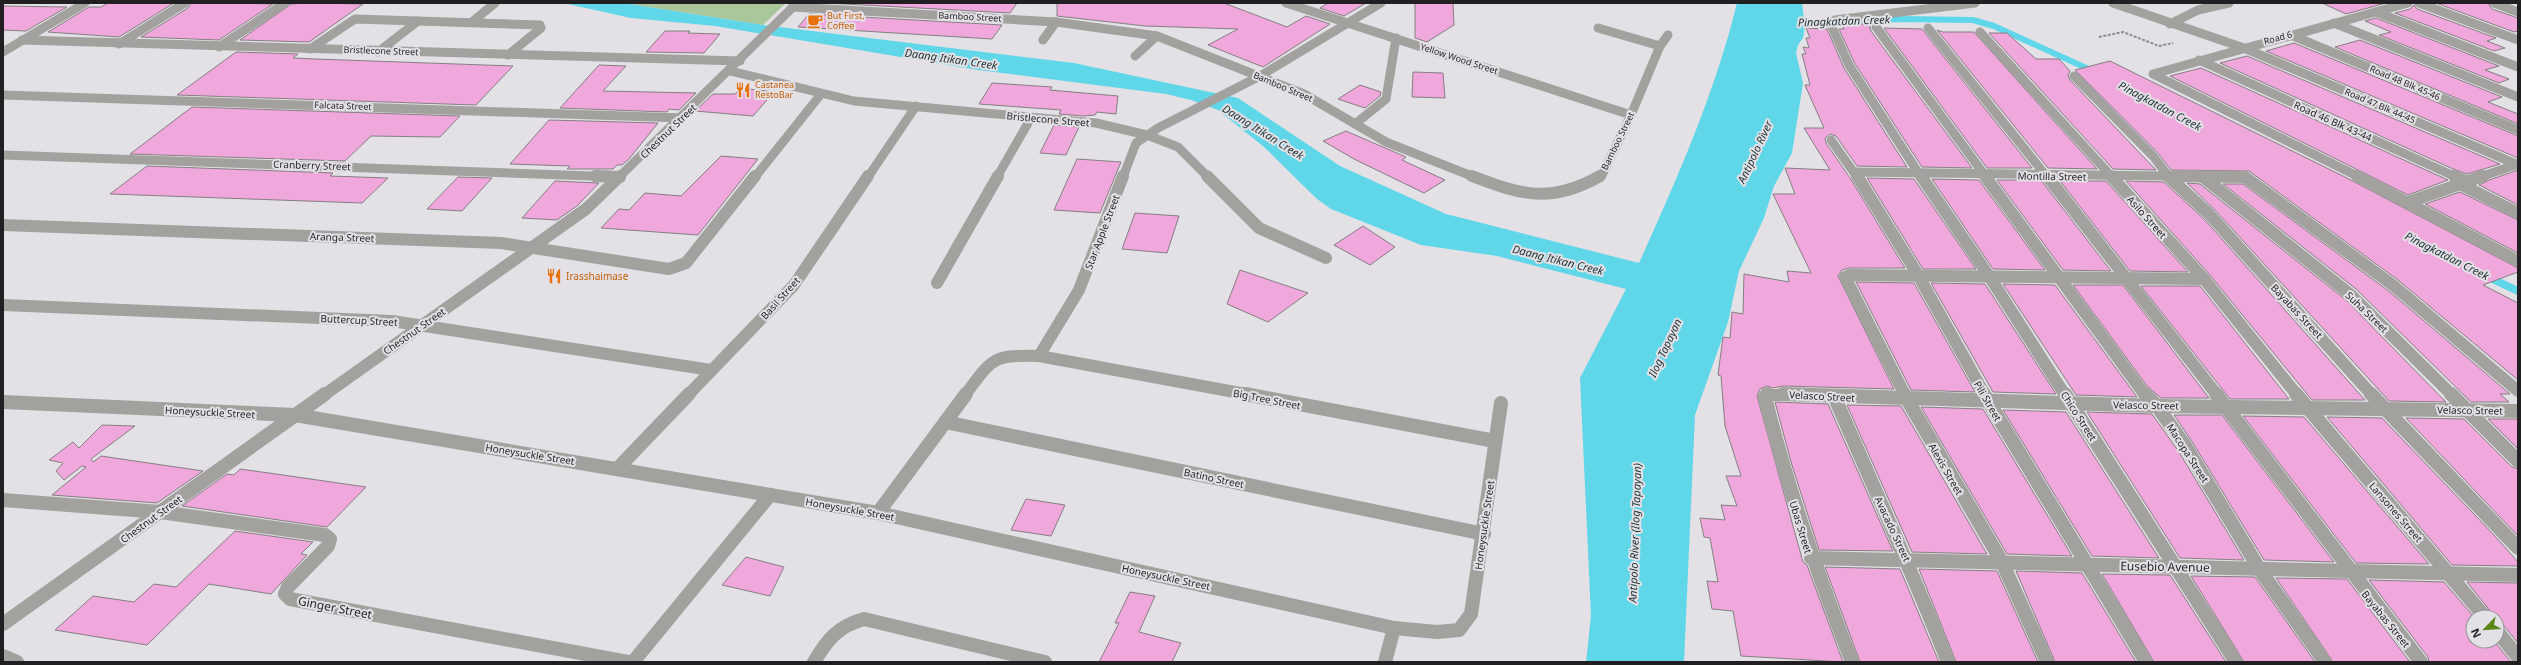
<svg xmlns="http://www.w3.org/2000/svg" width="2521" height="665" font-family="'Noto Sans',sans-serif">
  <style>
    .green { fill: #aac79c }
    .water { fill: #60d7e9 }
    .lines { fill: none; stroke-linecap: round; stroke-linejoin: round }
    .stream-far1 { stroke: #60d7e9; stroke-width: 6 }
    .stream { stroke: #60d7e9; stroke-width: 8 }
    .building { fill: #f0a7db; stroke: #847f82 }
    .path { stroke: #8f8c91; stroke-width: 2; stroke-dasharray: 3 1.5; stroke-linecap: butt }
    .minor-far2 { stroke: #a2a19e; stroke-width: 9 }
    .minor-far1 { stroke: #a2a19e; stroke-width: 12 }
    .minor { stroke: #a2a19e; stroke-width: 14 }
    .labels { text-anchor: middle; stroke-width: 4; stroke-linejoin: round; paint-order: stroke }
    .far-food-label { font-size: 9px; fill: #c56008; stroke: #e3e0e6; text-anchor: start }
    .far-street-label { font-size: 9px; fill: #211f22; stroke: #e3e0e6 }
    .street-label { font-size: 10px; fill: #211f22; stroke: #e3e0e6 }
    .food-label { font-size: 10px; fill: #c56008; stroke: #e3e0e6; text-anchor: start }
    .water-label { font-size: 11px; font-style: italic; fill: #1c3134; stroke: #e3e0e6 }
    .near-street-label { font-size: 12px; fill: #211f22; stroke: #e3e0e6 }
  </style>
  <rect width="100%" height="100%" fill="#e3e0e6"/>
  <path class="green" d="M623,3H786L763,25Z"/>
  <path class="water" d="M563,3H623L763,25L1074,63L1238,98L1340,166L1446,214L1639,263C1677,179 1715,93 1737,3H1802L1805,26L1803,38L1798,45L1796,53L1803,83L1792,153L1774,186L1764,218L1739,271L1728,322L1695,415L1684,662H1586L1591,616L1580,378L1626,289L1497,256L1421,245L1331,209L1317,199L1264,147L1218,110L1191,100L1166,94L978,70L715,26L631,18Z"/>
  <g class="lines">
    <g class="stream-far1">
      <path d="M1851,22L1897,19L1973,20L1994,26L2095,72"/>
      <path d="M1794,23H1840"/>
    </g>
    <path class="stream" d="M2486,276L2518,291"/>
  </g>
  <g class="building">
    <path d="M108,3H174L119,37L48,32L89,7H101Z"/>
    <path d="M191,3H238L273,4L219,40L141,37L188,8Z"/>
    <path d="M309,3L363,4L309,42L240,40L291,4Z"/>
    <path d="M827,3H1017L1010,13Z"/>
    <path d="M1057,3H1224L1287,27L1306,16L1330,24L1263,67L1208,45L1238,29L1145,26L1057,16Z"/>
    <path d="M1328,3H1366L1344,16L1320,8Z"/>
    <path d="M1415,3H1453L1454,25L1427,42L1415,38Z"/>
    <path d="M2322,3H2386L2346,14Z"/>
    <path d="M2436,3H2488L2492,9L2518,18V31L2514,32Z"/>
    <path d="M2414,5L2417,9L2496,38L2487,41L2505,48L2494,51L2395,13L2410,9Z"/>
    <path d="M3,6L67,7L26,31L3,30Z"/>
    <path d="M809,14L1002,25L992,39L798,27Z"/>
    <path d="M2376,18L2499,66L2485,70L2509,79L2499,83L2379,35L2391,32L2365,21Z"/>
    <path d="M1854,24H1869L1871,31L1972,168L1922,167L1854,62L1839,29H1844L1842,25Z"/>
    <path d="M1806,28L1827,29L1844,68L1907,167L1857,166L1836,136L1830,134L1825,138L1826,143L1850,178L1905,268H1850L1842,270L1838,276L1894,389L1783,386L1773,388L1767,386L1760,389L1757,396L1803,562L1807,565L1843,662L1741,656L1733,611L1712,609L1707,581L1718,582L1710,538L1704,537L1700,518L1725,520L1721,505L1737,506L1726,476H1741L1725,426L1721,376L1718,375L1723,337L1730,338L1732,312L1743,314L1744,274L1789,282L1787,271L1811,273L1773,194H1795L1785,168L1830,170L1804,128H1824L1805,85H1810L1802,54H1806L1803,47L1809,48L1806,38H1810Z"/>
    <path d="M1884,28L1922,29L2032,168H1987Z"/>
    <path d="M1937,30L1943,32H1974L2097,169L2048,168Z"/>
    <path d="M665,31H690L688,33L720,34L704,53L646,52Z"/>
    <path d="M1989,33H2007L2036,59H2059L2070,71L2068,75L2070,80L2156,170L2113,169Z"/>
    <path d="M2360,40L2502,97L2488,102L2518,114V124L2335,47Z"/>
    <path d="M2294,43L2518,136V158L2266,51Z"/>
    <path d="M236,52L298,54L293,58L315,59L513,66L476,105L177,95Z"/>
    <path d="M2247,56L2500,164L2467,174L2453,169L2220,63Z"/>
    <path d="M2110,61L2351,180L2518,268V272L2483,285L2518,303V380L2398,280L2249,171L2171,170L2157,152L2075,70Z"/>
    <path d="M599,65L626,66L603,91L696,93L679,110L669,109L667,112L560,108Z"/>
    <path d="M2201,68L2448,180L2408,195L2170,76Z"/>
    <path d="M1413,72L1443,73L1445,98L1412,97Z"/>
    <path d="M992,83L1052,87L1050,90L1118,96L1116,114L1097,112L1095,115L1084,116L1059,114L1061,110L979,104Z"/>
    <path d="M1360,85L1381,92L1380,96L1365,108L1338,99Z"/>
    <path d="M741,88L774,92L753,116L695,111L713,94H735Z"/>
    <path d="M192,107L460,116L440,137L371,136L345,161L130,154Z"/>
    <path d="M549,120L658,123L629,159L622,165H617L613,169H567L570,166L510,164Z"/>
    <path d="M1054,125L1079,127L1066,155L1040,153Z"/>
    <path d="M1346,131L1406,157L1402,160L1445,180L1424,193L1354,159L1323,141Z"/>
    <path d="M721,156L758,159L698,235L601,228L619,209L629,210L645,193L681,196Z"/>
    <path d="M1077,159L1121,162L1100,213L1054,210Z"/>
    <path d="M147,166L333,173L330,176L388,178L362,203L110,194Z"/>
    <path d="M2518,170V205L2479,185L2489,180Z"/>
    <path d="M458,177L492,178L462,211L427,209Z"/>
    <path d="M1867,178L1914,179L1976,269H1923Z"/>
    <path d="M1932,179L1979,180L2045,270L1993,269Z"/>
    <path d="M1997,180H2041L2111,271L2063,270Z"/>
    <path d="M555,181L599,183L577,206L557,220L522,218Z"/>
    <path d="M2060,181H2106L2188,272L2130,271Z"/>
    <path d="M2126,181L2164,182L2205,220L2365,400H2312L2209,274Z"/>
    <path d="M2187,183L2200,184L2346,300L2446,402L2389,401L2215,210Z"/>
    <path d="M2223,184H2243L2390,292L2510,394H2500L2509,402H2471L2356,289Z"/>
    <path d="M2460,192L2518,220V253L2425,204Z"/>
    <path d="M1135,213L1179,216L1167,253L1122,249Z"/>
    <path d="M1363,226L1395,247L1370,265L1334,245Z"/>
    <path d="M1240,270L1308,293L1268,322L1227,304Z"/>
    <path d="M1856,282L1914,283L1975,392L1911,390Z"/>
    <path d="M1931,283L1985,284L2056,394L1993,392Z"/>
    <path d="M2003,284L2055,285L2137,397L2076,395Z"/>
    <path d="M2073,285H2123L2209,398H2161L2147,386Z"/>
    <path d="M2141,286H2200L2289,399H2230Z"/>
    <path d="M1775,402L1828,404L1893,551L1819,550L1791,462Z"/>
    <path d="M1847,405L1901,406L1987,554L1912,552Z"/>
    <path d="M1921,407L1983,409L2072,556L2007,554Z"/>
    <path d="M2003,410L2066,412L2159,558L2092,556Z"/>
    <path d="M2087,412L2152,414L2179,452L2244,560L2180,558Z"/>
    <path d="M2174,415H2222L2334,562L2264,560L2193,443Z"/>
    <path d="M2243,416L2304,417L2429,564L2356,563Z"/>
    <path d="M2327,417L2382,418L2494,535L2518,562V566L2452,565Z"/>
    <path d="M2406,418L2464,419L2512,467L2518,469V536Z"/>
    <path d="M2488,419H2518V449Z"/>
    <path d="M102,425L135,426L91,459L93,462L101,456L203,471L157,503L52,495L86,467L82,466L64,480L56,471L63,463L49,460L73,442L79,448Z"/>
    <path d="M240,469L283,475L366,487L327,527L182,506L227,474L234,475Z"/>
    <path d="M1026,499L1065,505L1051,536L1011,530Z"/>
    <path d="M235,531L313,542L301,554L307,555L271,594L209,584L147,645L55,630L93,596L134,602L154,584L176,587Z"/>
    <path d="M746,557L784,567L770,596L722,585Z"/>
    <path d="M1825,567L1900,569L1939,662H1860Z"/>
    <path d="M1919,569L1997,571L2038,662H1956Z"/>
    <path d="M2016,571L2082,573L2136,662H2055Z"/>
    <path d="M2102,574L2170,575L2226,662H2154Z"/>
    <path d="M2191,576L2255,577L2315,662H2244Z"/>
    <path d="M2276,578L2347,579L2410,662H2333Z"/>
    <path d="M2369,580L2444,582L2474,617L2473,641H2494L2511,662H2429L2428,657Z"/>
    <path d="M2467,582L2518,583V643L2504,626L2497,623V617H2493L2491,612Z"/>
    <path d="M1130,592L1155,596L1139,632L1181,643L1172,662H1099L1119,623H1115Z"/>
  </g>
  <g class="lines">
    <path class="path" d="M2099,37L2123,32L2159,46L2173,43"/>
    <g class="minor-far2">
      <path d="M1286,3L1631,115"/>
      <path d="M2113,3L2244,48L2516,164"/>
      <path d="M2419,3L2518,40"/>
      <path d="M2494,3L2518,12"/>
      <path d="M792,7L1056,22L1157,36L1304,94L1386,142L1474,177"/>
      <path d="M2376,12L2518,67"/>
      <path d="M1835,20L1975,3"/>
      <path d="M472,22L495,3"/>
      <path d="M2334,23L2518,97"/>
      <path d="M2170,24L2198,10L2229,3"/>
      <path d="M1832,27L1849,65L1921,177"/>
      <path d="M1876,27L1986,177"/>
      <path d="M1598,28L1660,46"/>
      <path d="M1928,28L2047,177"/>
      <path d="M1980,32L2112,177"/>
      <path d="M2291,35L2518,130"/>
      <path d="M22,40L740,61"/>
      <path d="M1043,40L1056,22"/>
      <path d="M119,44L185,3"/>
      <path d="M219,47L285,3"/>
      <path d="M310,49L355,19L540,25L541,28L508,55"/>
      <path d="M3,52L85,3"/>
      <path d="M378,52L418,21"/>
      <path d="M1135,56L1157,36"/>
      <path d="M2199,60L2456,177"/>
      <path d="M730,71L854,101L1096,123L1147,135L1178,147L1208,177"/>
      <path d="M2074,76L2153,156L2169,177"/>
      <path d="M3,95L682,118"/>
      <path d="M1355,124L1386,99L1396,38"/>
      <path d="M1831,140L1857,177"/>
      <path d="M3,155L620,177"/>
      <path d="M1854,172L2245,177"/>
      <path d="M619,177L797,3"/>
      <path d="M755,177L821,94"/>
      <path d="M868,177L916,106"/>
      <path d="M997,177L1031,118"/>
      <path d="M1123,177L1136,143L1158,128L1260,76L1381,3"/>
      <path d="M1598,177L1602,175L1631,115L1660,46L1668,35"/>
      <path d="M2359,177L2153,74L2408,3"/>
      <path d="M2480,177L2518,164"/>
    </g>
    <g class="minor-far1">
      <path d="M595,176L620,177"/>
      <path d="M1207,176L1259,228L1326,258"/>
      <path d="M1472,176C1521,195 1551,204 1600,176"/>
      <path d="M1857,176L1918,275L1985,395"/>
      <path d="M1921,176L1989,276L2065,395"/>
      <path d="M1985,176L2145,395"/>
      <path d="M2047,176L2217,395"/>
      <path d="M2111,176L2204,279L2297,395"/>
      <path d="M2168,176L2210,215L2372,395"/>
      <path d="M2175,176L2245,177L2394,286L2518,391"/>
      <path d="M2357,176L2518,261"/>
      <path d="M2454,176L2467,182"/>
      <path d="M2203,177L2351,295L2452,395"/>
      <path d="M2460,184L2518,213"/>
      <path d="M2409,202L2483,176"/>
      <path d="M3,225L501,243L669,269L686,263L755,176"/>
      <path d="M937,283L998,176"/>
      <path d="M3,305L392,321L711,370"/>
      <path d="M1039,356L1251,395"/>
      <path d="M324,395L586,209L620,176"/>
      <path d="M688,395L794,285L868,176"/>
      <path d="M965,395C993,358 991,355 1039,356L1079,290L1123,176"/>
      <path d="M1766,395H1815"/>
      <path d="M1905,395L1845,277L1850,275L2204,279"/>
    </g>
    <g class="minor">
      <path d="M1245,394L1495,441"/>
      <path d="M1767,394L1765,397C1787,488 1818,575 1852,662"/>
      <path d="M1783,394L2157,406L2518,411"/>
      <path d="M1904,394L2002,562L2047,662"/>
      <path d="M1984,394L2146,662"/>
      <path d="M2065,394L2236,662"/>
      <path d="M2145,394L2157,406L2186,447L2260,570L2325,662"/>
      <path d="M2216,394L2421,662"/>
      <path d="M2296,394L2485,617"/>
      <path d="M2371,394L2518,548"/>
      <path d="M2451,394L2518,461"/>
      <path d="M1835,398C1873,486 1913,573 1948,662"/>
      <path d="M3,402L295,415L878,513L1394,628L1437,632L1459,630L1471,614L1501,403"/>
      <path d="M945,422L1484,534"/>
      <path d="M618,468L689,394"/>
      <path d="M3,500L160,512L325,535L330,539L328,546L288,587L285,594L290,599L628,662"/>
      <path d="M878,513L966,394"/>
      <path d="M1811,558L2518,575"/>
      <path d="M3,624L325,394"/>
      <path d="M2497,631L2518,657"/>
      <path d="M3,656L17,662"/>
      <path d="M633,662L770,495"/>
      <path d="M814,662C827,640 838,626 864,619L1045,662"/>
      <path d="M1385,662L1394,628"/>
    </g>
  </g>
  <defs>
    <symbol id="cafe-bare" viewBox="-9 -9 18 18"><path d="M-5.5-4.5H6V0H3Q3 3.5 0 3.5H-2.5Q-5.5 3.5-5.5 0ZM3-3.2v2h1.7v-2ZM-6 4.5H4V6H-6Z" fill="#e8710a" stroke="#e3e0e6" stroke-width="2.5" paint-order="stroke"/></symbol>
    <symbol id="restaurant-bare" viewBox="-9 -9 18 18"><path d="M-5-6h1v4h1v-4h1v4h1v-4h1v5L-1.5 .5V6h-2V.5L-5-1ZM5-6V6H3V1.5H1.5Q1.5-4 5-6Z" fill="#e8710a" stroke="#e3e0e6" stroke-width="2.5" paint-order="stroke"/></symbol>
  </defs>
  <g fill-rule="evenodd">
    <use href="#cafe-bare" x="804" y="10" width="22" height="22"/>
    <use href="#restaurant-bare" x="732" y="79" width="22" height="22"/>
    <use href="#restaurant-bare" x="543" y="265" width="22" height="22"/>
  </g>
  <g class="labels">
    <g class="far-food-label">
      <text x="827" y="19">But First,<tspan x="827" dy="10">Coffee</tspan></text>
      <text x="755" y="88">Castanea<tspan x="755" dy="10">RestoBar</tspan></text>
    </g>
    <g class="far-street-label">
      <text transform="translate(970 17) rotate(3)" y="3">Bamboo Street</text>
      <text transform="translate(2278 38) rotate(-15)" y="3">Road 6</text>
      <text transform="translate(381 51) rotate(2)" y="3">Bristlecone Street</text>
      <text transform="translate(1459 59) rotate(18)" y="3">Yellow Wood Street</text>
      <text transform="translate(2405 83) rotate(23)" y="3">Road 48 Blk 45-46</text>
      <text transform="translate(1283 87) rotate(23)" y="3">Bamboo Street</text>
      <text transform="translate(343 106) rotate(2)" y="3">Falcata Street</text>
      <text transform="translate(2380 106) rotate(23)" y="3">Road 47 Blk 44-45</text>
      <text transform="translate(1618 141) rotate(-64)" y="3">Bamboo Street</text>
    </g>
    <g class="street-label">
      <text transform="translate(1048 119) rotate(5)" y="4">Bristlecone Street</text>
      <text transform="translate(2333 121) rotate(24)" y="4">Road 46 Blk 43-44</text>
      <text transform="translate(668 131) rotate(-44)" y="4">Chestnut Street</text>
      <text transform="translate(312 165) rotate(2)" y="4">Cranberry Street</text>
      <text transform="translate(2052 176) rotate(1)" y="4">Montilla Street</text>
      <text transform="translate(2147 217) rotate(48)" y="4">Asilo Street</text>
      <text transform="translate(1102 232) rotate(-69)" y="4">Star Apple Street</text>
      <text transform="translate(342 237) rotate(2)" y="4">Aranga Street</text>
      <text transform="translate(780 298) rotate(-48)" y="4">Basil Street</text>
      <text transform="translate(2297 311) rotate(47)" y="4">Bayabas Street</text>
      <text transform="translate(2367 312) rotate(44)" y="4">Suha Street</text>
      <text transform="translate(359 320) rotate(3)" y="4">Buttercup Street</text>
      <text transform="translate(414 331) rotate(-35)" y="4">Chestnut Street</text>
      <text transform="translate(1822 396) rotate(3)" y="4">Velasco Street</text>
      <text transform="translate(1267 399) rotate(11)" y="4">Big Tree Street</text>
      <text transform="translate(1988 401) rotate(60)" y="4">Pili Street</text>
      <text transform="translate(2146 405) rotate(1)" y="4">Velasco Street</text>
      <text transform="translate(2470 410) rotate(1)" y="4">Velasco Street</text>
      <text transform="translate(210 412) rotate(3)" y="4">Honeysuckle Street</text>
      <text transform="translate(2079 416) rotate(57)" y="4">Chico Street</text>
      <text transform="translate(2188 453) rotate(57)" y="4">Macopa Street</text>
      <text transform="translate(530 454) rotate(9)" y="4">Honeysuckle Street</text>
      <text transform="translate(1946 469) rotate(60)" y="4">Alexis Street</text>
      <text transform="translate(1214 478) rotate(12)" y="4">Batino Street</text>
      <text transform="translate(850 509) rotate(10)" y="4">Honeysuckle Street</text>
      <text transform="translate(2396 512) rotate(49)" y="4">Lansones Street</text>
      <text transform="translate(151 519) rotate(-36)" y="4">Chestnut Street</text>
      <text transform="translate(1484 525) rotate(-82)" y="4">Honeysuckle Street</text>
      <text transform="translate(1801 527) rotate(73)" y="4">Ubas Street</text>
      <text transform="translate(1893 529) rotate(65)" y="4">Avacado Street</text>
      <text transform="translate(1166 577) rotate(12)" y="4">Honeysuckle Street</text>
      <text transform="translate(2386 619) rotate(51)" y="4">Bayabas Street</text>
    </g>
    <g class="food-label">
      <text x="566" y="280">Irasshaimase</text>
    </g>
    <g class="water-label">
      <text transform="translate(1844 21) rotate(-2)" y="4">Pinagkatdan Creek</text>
      <text transform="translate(951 59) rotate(8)" y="4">Daang Itikan Creek</text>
      <text transform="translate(2160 106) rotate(28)" y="4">Pinagkatdan Creek</text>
      <text transform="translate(1263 132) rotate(32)" y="4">Daang Itikan Creek</text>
      <text transform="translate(1755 152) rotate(-65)" y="4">Antipolo River</text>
      <text transform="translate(2447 256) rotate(27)" y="4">Pinagkatdan Creek</text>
      <text transform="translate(1558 260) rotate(14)" y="4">Daang Itikan Creek</text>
      <text transform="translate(1665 348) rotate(-65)" y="4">Ilog Tapayan</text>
      <text transform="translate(1635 533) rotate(-88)" y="4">Antipolo River (Ilog Tapayan)</text>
    </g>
    <g class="near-street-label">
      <text transform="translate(2165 567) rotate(1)" y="4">Eusebio Avenue</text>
      <text transform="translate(335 608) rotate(11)" y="4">Ginger Street</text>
    </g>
  </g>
  <rect width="2521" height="665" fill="none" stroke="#211f22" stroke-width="8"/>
  <g transform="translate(2485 629) rotate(245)"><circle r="19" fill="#e3e0e6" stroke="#959398"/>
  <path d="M0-3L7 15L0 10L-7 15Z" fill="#598616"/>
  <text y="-6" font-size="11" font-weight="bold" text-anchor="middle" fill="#211f22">N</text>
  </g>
</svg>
